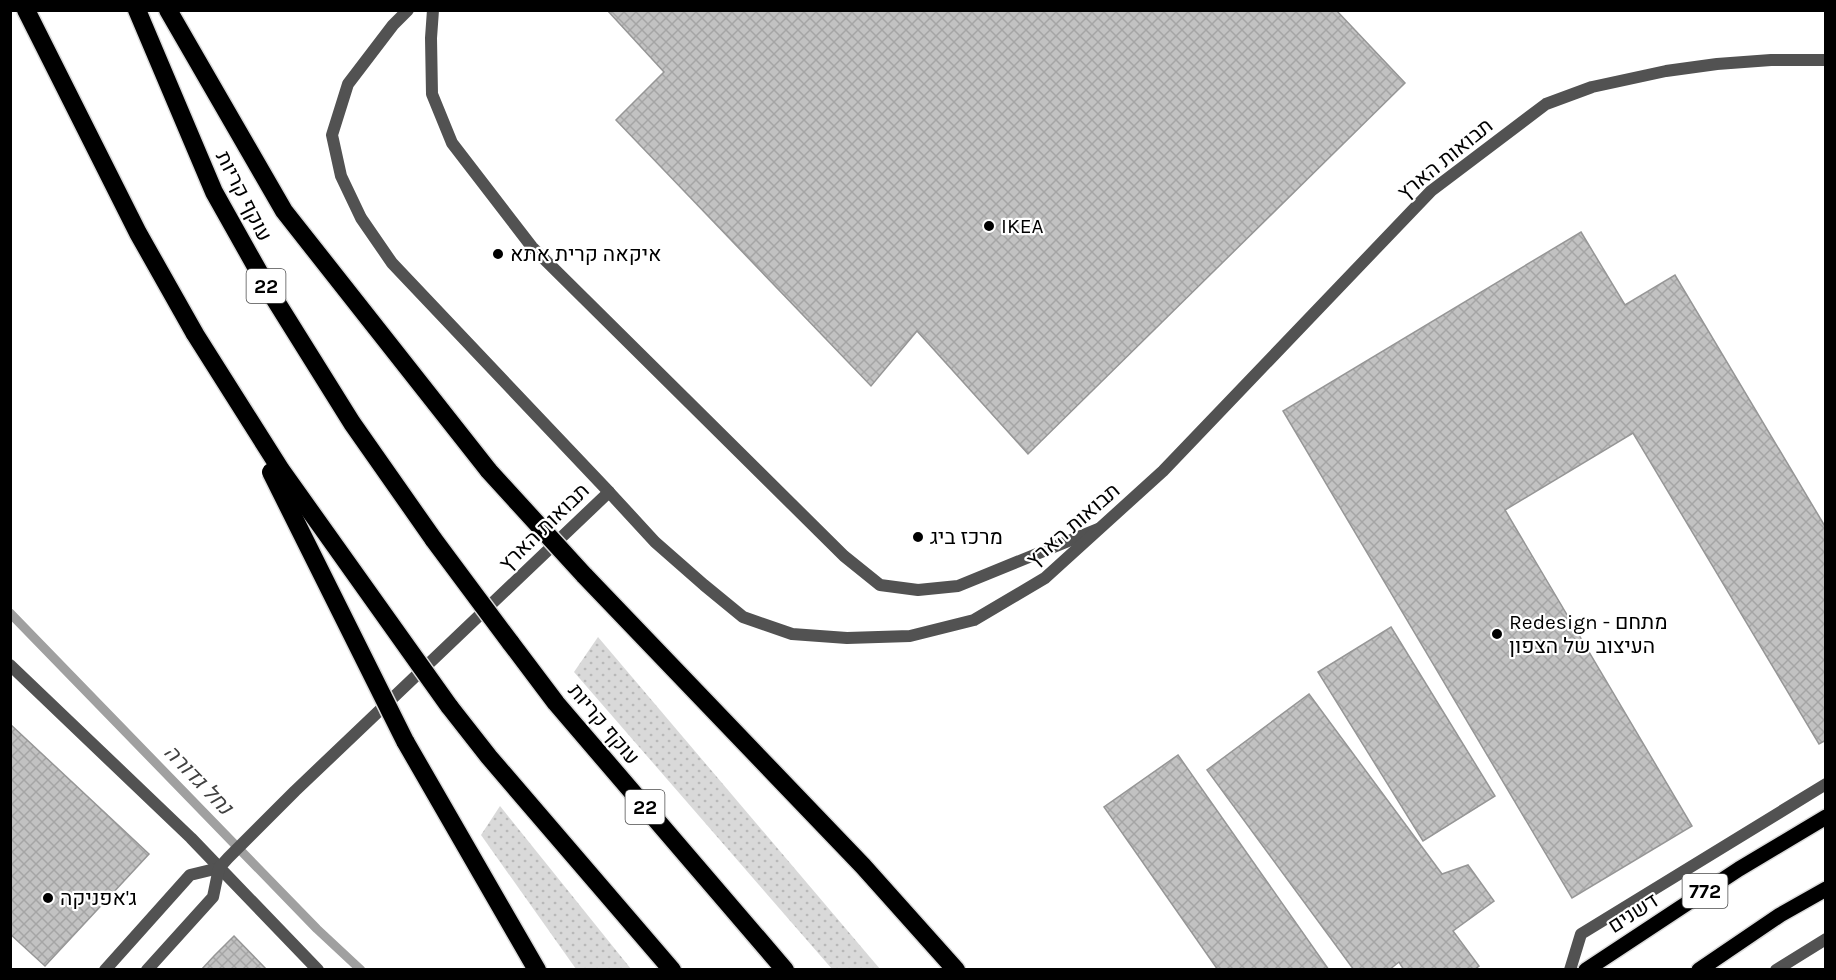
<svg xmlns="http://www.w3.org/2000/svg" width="1836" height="980" font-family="Karla,Heebo,sans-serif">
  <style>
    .grass { fill: url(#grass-dots) }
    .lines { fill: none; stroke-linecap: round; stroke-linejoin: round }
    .stream { stroke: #a0a0a0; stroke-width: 9 }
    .building { fill: url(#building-cross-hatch); stroke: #969696; stroke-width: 1.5 }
    .primary-casing { stroke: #dbdbdb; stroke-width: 18 }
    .motorway-casing { stroke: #dbdbdb; stroke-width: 21 }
    .service { stroke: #525252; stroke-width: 12 }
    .minor { stroke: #525252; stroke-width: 12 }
    .primary { stroke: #000; stroke-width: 15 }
    .motorway { stroke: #000; stroke-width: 18 }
    .motorway-bridge-casing { stroke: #dbdbdb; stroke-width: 21; stroke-linecap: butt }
    .motorway-bridge { stroke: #000; stroke-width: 18 }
    .poi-dot { fill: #000; stroke: #fff; stroke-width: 2 }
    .labels { text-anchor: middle; stroke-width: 4.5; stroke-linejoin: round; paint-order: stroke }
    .shield { fill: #fff; stroke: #4c4c4c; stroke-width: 1.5 }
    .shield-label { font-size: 20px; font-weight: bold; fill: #000 }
    .street-label { font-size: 21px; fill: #000; stroke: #fff }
    .poi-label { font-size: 21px; fill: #000; stroke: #fff; text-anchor: start }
    .water-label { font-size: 22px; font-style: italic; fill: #414141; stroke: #fff }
  </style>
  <defs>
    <pattern id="grass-dots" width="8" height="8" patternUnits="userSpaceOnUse" patternTransform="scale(1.5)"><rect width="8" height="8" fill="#d9d9d9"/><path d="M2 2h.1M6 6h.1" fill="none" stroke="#b8b8b8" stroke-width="1.8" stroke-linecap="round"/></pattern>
    <pattern id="building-cross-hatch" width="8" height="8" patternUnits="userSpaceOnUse" patternTransform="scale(1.5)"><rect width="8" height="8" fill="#c2c2c2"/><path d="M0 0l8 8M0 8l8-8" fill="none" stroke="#a5a5a5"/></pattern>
  </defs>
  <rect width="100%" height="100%" fill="#fff"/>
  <g class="grass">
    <path d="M598,637L880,969H832L574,672Z"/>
    <path d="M500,806L631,969H576L481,835Z"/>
  </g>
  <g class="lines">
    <path class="stream" d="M10,613L317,929L361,970"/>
  </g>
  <g class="building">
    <path d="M607,10H1336L1405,83L1028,454L917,331L871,386L616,120L664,72Z"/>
    <path d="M1581,232L1625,305L1675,275L1826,528V740L1819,744L1633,433L1505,510L1692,826L1572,898L1283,411Z"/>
    <path d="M1391,627L1495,796L1423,841L1318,672Z"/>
    <path d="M1309,694L1442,874L1468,865L1494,901L1453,931L1479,966L1474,970H1404L1399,962L1389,970H1354L1207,770Z"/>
    <path d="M10,724L149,854L45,966L10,934Z"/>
    <path d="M1178,755L1329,970H1218L1104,807Z"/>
    <path d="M234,936L267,970H201L214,956Z"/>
  </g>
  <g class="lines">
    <defs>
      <g id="primary">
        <path d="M1586,970L1739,869L1826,817"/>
        <path d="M1699,970L1780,915L1826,889"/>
      </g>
      <g id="motorway">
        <path d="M26,10L138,233L195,334"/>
        <path d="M137,10L214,192L269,290L352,423L434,540"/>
        <path d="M168,10L284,211L489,471"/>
        <path d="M584,575L863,866L956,970"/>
        <path d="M510,642L556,703L785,970"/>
        <path d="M449,706L489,757L672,970"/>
        <path d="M405,741L537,970"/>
      </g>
    </defs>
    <use href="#primary" class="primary-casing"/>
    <use href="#motorway" class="motorway-casing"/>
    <g class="service">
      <path d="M408,10L393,25L348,84L332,135L341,176L361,218L392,263L609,492"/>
      <path d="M433,10L431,38L432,94L452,143L532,247L844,556L880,585L918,590L958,586L1098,529"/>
      <path d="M10,665L191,838L318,970"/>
      <path d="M1570,970L1581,934L1826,784"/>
      <path d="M1776,970L1826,939"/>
    </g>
    <g class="minor">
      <path d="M105,970L190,875L219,868"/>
      <path d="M147,970L213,897L219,868L228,858L295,791L609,492L655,542L704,585L743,617L792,634L847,638L910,636L974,620L1045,578L1163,471L1431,191L1546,104L1592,87L1666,71L1717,64L1771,60H1826"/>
    </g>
    <use href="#primary" class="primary"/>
    <use href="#motorway" class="motorway"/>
    <defs>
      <g id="motorway-bridge">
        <path d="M195,334L281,470L449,706"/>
        <path d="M489,471L584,575"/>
        <path d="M271,472L405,741"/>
        <path d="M434,540L510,642"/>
      </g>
    </defs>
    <use href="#motorway-bridge" class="motorway-bridge-casing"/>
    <use href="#motorway-bridge" class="motorway-bridge"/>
  </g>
  <g class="poi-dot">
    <circle cx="989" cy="226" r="6"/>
    <circle cx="498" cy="254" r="6"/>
    <circle cx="918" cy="537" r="6"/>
    <circle cx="1497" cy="634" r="6"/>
    <circle cx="48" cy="898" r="6"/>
  </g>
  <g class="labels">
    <g class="shield">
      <rect x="246.5" y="269" width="39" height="34" rx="4.5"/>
      <rect x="625.5" y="790" width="39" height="34" rx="4.5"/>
      <rect x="1682.5" y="874" width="45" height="34" rx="4.5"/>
    </g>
    <g class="shield-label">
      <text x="266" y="293">22</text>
      <text x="645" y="814">22</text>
      <text x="1705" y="898">772</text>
    </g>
    <g class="street-label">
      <text transform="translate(1445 159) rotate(-39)" y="7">תבואות הארץ</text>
      <text transform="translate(244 196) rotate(63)" y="7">עוקף קריות</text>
      <text transform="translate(1073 525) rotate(-41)" y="7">תבואות הארץ</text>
      <text transform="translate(544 527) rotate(-44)" y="7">תבואות הארץ</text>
      <text transform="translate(604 724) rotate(50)" y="7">עוקף קריות</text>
      <text transform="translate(1633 913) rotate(-33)" y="7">דשנים</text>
    </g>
    <g class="poi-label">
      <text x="1001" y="233">IKEA</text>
      <text x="510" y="261">איקאה קרית אתא</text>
      <text x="930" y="544">מרכז ביג</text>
      <text x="1509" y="629">Redesign - מתחם<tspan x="1509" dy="24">העיצוב של הצפון</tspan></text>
      <text x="60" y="905">ג'אפניקה</text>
    </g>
    <g class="water-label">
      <text transform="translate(199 779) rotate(46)" y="8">נחל גדורה</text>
    </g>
  </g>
  <rect width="1836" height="980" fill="none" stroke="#000000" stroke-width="24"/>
</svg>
